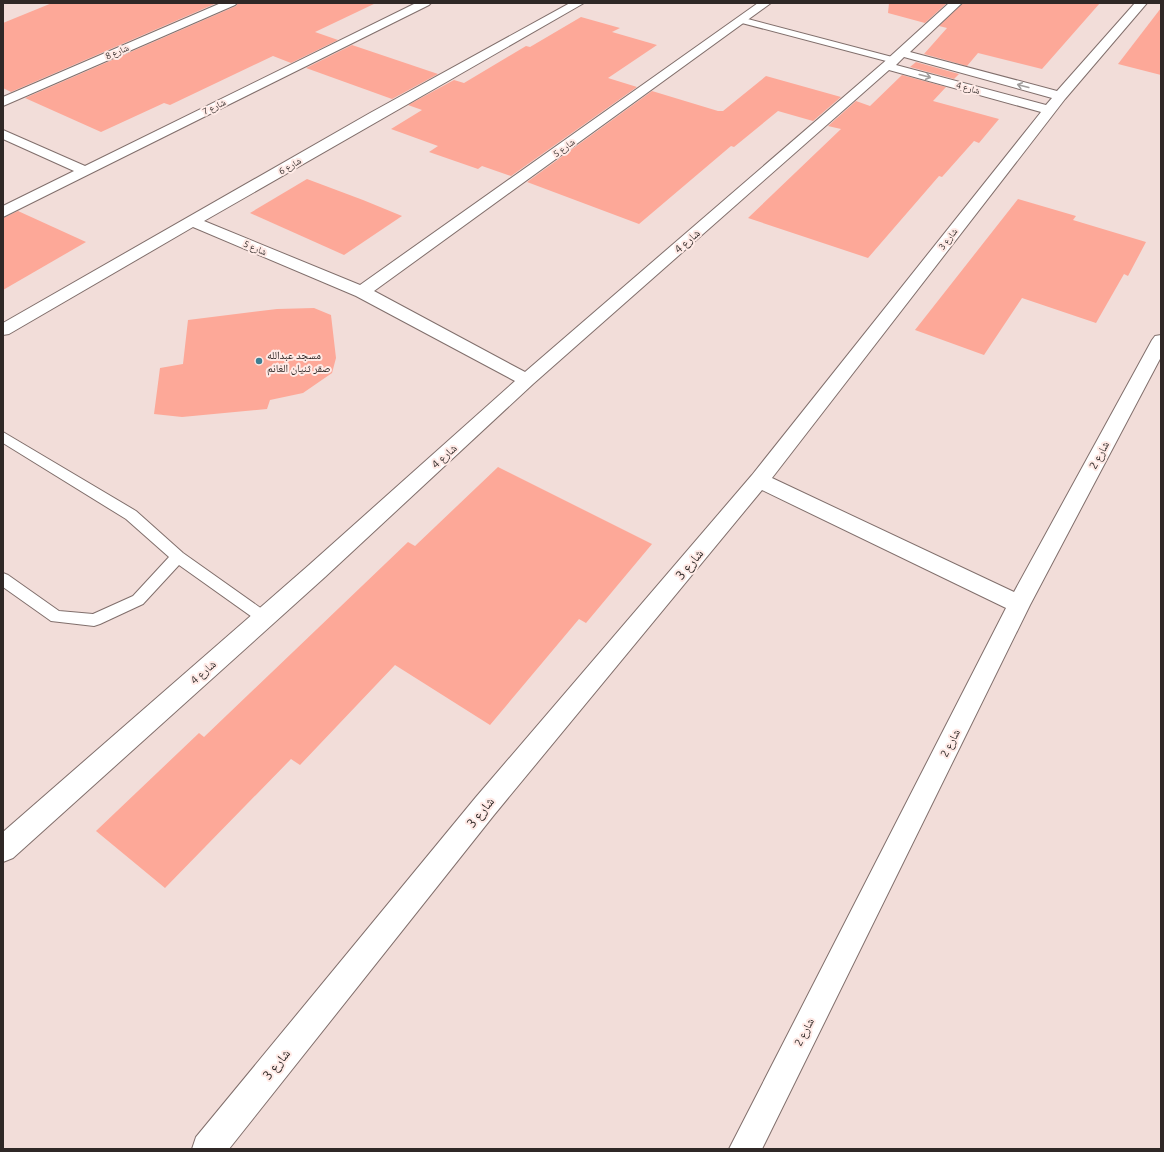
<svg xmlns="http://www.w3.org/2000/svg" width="1164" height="1152" font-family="Ubuntu,'Noto Naskh Arabic',sans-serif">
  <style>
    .building { fill: #fda898 }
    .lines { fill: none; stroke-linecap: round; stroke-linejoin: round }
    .service-casing { stroke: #816f6c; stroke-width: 2 }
    .minor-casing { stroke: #816f6c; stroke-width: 2 }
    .service { fill: #fff; fill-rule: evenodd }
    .minor { fill: #fff; fill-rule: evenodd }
    .oneway { stroke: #a19e9d }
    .poi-dot { fill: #3f7f93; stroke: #ffeae6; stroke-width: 1.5 }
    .labels { text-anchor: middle; stroke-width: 4; stroke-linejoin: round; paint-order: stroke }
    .far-street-label { font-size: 9px; fill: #2f2826; stroke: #ffeae6 }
    .street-label { font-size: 11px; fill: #2f2826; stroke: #ffeae6 }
    .poi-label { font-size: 11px; fill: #2f2826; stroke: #ffeae6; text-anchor: start }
    .near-street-label { font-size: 13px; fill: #2f2826; stroke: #ffeae6 }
  </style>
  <rect width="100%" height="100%" fill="#f2ddd9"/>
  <g class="building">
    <path d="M52,3H217L11,92L3,88V23Z"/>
    <path d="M238,3H376L315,32L338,40L291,63L273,56L170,105L164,103L101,132L25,98L236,6Z"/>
    <path d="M889,3H947L925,23L888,13Z"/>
    <path d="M963,3H1100L1042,69L978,53L967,66L924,54L947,28L939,26Z"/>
    <path d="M1161,8V75L1118,64Z"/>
    <path d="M581,17L620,28L612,32L657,45L608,78L637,87L511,176L482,166L478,169L429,152L438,146L391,129L422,110L408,105L454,80L464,83L526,46L530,47Z"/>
    <path d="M352,45L438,74L392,99L306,68Z"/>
    <path d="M916,62L959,74L954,79L910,67Z"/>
    <path d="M902,75L946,87L933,101L999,119L979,143L974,141L942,177L939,176L868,258L748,218L841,129L828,126L856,101L870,106Z"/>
    <path d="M766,76L841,97L813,121L778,111L734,147L731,146L639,224L527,182L652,91L718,111H723Z"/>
    <path d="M307,179L363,200L402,216L344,255L250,213Z"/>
    <path d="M1018,199L1076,216L1073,220L1146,242L1128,276L1124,274L1096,323L1022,298L984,355L915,330Z"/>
    <path d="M18,211L86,242L3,290V218Z"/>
    <path d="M314,308L331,315L336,358L332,373L303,393L270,400L267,409L182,417L154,414L160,368L183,364L188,320L277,309Z"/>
    <path d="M498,467L652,544L586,623L579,619L490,725L395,665L300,765L291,759L165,888L96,831L199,733L204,737L408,542L415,546Z"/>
  </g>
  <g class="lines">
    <defs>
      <g id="service">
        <path d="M738,18H744L896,58L897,60L893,63L890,62L738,22Z"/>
        <path d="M3,432L136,511L183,553L269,614L272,618L269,622L264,624L259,622L179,565L143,604L100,624L94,626L51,621L3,587V573L8,575L59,611L93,614L133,596L169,557L126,519L3,443Z"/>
      </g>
      <g id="minor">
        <path d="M221,3H237L235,5L3,106V97Z"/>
        <path d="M416,3H431L429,5L3,217V206L74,171L3,139V130L85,166Z"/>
        <path d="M570,3H584L204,221L360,285L758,3H771L374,291L525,372L883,63L949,3H962L910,52L1057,91L1135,3H1147L1065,99L772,478L1014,592L1152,340L1155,336L1161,335V357L1030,605L762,1149H729L1006,608L762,490L494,815L229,1149H192L196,1137L476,797L752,475L1041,112L889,70L533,384L325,577L13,858L3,862V832L309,565L515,381L356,296L193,227L9,334L3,335V323L370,113ZM904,57L1052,98L1046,105L896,65Z"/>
      </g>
    </defs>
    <use href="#service" class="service-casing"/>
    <use href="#minor" class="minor-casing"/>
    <use href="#service" class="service"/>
    <use href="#minor" class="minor"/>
  </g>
  <defs><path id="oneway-shaft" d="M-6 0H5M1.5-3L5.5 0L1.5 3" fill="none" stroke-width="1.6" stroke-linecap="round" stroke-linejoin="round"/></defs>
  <g class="oneway">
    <use href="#oneway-shaft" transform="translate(925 76) rotate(15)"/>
    <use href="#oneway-shaft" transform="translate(1023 86) rotate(-165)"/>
  </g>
  <circle class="poi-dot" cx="259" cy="361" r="4"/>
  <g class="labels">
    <g class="far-street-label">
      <text transform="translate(117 52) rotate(-23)" y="3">شارع 8</text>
      <text transform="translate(968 88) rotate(15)" y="3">شارع 4</text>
      <text transform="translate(214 107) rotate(-26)" y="3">شارع 7</text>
      <text transform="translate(564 148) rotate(-36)" y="3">شارع 5</text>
      <text transform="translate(290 166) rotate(-30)" y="3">شارع 6</text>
      <text transform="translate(948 239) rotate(-52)" y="3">شارع 3</text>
      <text transform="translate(255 248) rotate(23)" y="3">شارع 5</text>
    </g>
    <g class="street-label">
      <text transform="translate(687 241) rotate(-41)" y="4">شارع 4</text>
      <text transform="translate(1099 455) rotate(-62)" y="4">شارع 2</text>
      <text transform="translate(444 456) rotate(-42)" y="4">شارع 4</text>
      <text transform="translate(203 672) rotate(-41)" y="4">شارع 4</text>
      <text transform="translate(950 743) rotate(-63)" y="4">شارع 2</text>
      <text transform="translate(804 1032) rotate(-63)" y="4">شارع 2</text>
    </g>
    <g class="poi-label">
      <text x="267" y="359">مسجد عبدالله<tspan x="267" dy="13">صقر ثنيان الغانم</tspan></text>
    </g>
    <g class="near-street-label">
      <text transform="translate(689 564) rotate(-50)" y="5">شارع 3</text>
      <text transform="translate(480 812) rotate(-51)" y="5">شارع 3</text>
      <text transform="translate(276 1064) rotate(-51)" y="5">شارع 3</text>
    </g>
  </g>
  <rect width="1164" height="1152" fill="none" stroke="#2f2826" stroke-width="8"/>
</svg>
